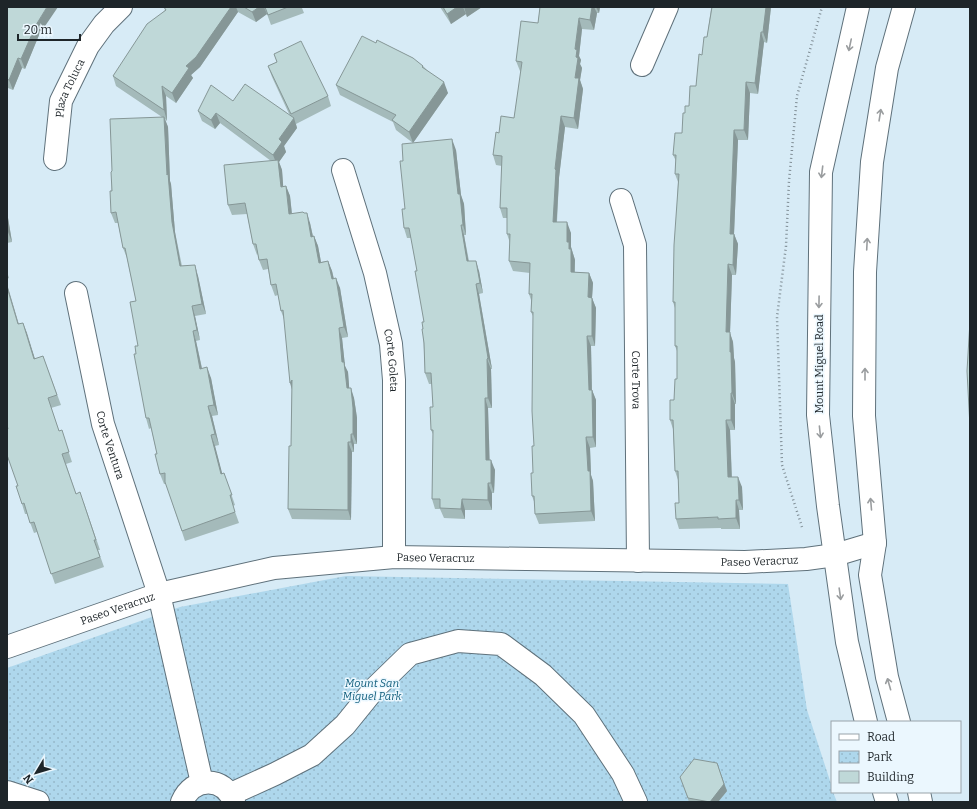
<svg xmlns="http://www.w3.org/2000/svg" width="977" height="809" font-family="Bitter,serif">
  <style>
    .park { fill: url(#park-dots) }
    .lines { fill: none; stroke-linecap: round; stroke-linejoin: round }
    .minor-casing { stroke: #5f717b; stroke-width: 24 }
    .path { stroke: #808e96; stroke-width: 2.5; stroke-dasharray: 1 3; stroke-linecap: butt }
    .minor { stroke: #fff; stroke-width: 22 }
    .wall { fill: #a4baba }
    .shaded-wall { fill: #869797 }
    .building { fill: #bfd8d8; stroke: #869797 }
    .oneway { stroke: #9a9d9f }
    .labels { text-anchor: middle; stroke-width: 3; stroke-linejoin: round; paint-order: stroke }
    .street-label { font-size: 11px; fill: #1e2529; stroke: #ebf7fe }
    .park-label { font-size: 11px; font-style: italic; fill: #115e7c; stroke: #ebf7fe }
  </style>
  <defs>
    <pattern id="park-dots" width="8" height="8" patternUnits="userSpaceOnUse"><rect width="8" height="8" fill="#aed7ec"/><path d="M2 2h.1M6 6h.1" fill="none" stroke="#95b8ca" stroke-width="1.8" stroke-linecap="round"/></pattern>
  </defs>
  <rect width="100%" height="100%" fill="#d7ebf6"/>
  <path class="park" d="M346,576L788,584L807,710L832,787V792H833L837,802H7V668L180,607Z"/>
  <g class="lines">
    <defs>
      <g id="minor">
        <path d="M858,7L821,172L818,415L828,506L847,642L866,722"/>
        <path d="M642,65L667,7"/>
        <path id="s1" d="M55,159L61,101L88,46L104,24L121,7"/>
        <path id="s2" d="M343,170L375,273L391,344L394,380V557"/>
        <path id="s3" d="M621,200L635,245L638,561"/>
        <path id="s4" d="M76,293L103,424L159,594L202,783"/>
        <path id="s5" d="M7,647L159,594L274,568L394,557L745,562L806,559L835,555L875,543"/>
        <path d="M899,722L887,677L870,575L875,543L864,416L865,272L872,162L887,68L904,7"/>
        <path d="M7,792L38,802"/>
        <path d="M884,792L887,802"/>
        <path d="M919,792L921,802"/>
        <path d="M231,794L275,774L312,755L345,725L375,688L410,654L458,641L501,644L543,675L584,715L623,774L636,802"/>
        <path d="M182,802C193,776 224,776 234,802"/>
      </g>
    </defs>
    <use href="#minor" class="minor-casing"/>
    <path class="path" d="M802,527L782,465L777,317L786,246L789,181L797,96L822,7"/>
    <use href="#minor" class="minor"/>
  </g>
  <g class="wall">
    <path d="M7,7L39,35L25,69L22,68L13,90L8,88L7,90Z"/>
    <path d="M164,7H309L302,8L304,13L271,25L267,14L256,22L238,12L200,67L191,75L193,78L176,103L166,96L167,121L165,119L168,127L170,181L171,184L175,232L182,266L198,276L206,314L195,316L200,340L196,341L202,368L211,378L218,415L212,416L219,445L215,446L222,474L224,473L235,505L233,506L239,523L185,541L166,484H164L160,474L157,454L151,428L149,429L146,418L136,354L138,346L136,301L127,258L123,248L118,223H115L111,213L112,171L162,117L116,86L113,76L165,10Z"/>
    <path d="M440,7H482L467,17L466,14L451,24Z"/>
    <path d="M540,7H600L599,13H597L594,30L582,29L579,56L581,60L580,64L582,68L580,80L583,89L578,129L565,127L559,177V180L557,222L571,233V247L575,260V272L589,273L593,283L592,298L596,308L595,346H591L592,390L596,400V447L590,448L591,475L593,481L595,521L539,524L535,514V504L532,496L533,473L534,446L533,316L531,312V300L529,294L530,273L513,271L509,261L510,243L507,234V218H503L500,208L502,166L496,165L493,155L499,133L514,118L521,72L520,71L516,61L538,23Z"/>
    <path d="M711,7H771L767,43L764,42L758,94L750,93L748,140H738L734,234L738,244L736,275H732L730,333L733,342L734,358L735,362L736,404H735V430H730L732,477L742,487L743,510H739L740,529H721V528L679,529L676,519L679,503L678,480L675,471L673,429L670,420L674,400L677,379V351L675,346V308L673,302L678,182L675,174L676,161L673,155L682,133L685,113L689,106L696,86L702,55L707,37L711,9Z"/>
    <path d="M376,43L423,66L425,68L448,93L413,143L396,130L393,122L340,95L336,85Z"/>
    <path d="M274,54L328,96L331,106L296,124L297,128L284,146L286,152L279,162L282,170L283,186H286L290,196L292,214L304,213L310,223L313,236H314L318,246L321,262L328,261L332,271L334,279L340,288L348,337L342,338L345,366L348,372L349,388L354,398L357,418V444H354V452H352L351,520L292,519L288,509L291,446L292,389L284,319L281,311L278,295L275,296L271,285L268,269L263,270L259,260L258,254L257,255L253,244L247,214L232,215L228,205L271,161L220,123L215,129L202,121L198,111L233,101L290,116L272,77L268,66L277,62Z"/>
    <path d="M456,150L461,195L464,204L466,235H464L469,261L479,271L483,293L479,294L492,369H491L492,408H488L489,460L495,470L494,493H492V510H465V519L444,518L440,509H435L432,499L433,434L431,430L433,407L432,384H429L425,373L423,329L424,322L417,271L411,238H407L404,228L405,209L403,161Z"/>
    <path d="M7,212L12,242L7,243Z"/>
    <path d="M7,272L9,278L7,279Z"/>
    <path d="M23,323L35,359L43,356L61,405L51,408L59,431L65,441L72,462L66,464L76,494L84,503L100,550H98L104,567L55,584L37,532L34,533L27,514H25L22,504L18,486L8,429L19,324Z"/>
    <path d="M680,777L727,791L718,802H689Z"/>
  </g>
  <g class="shaded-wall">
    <path d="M47,7H58L39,35L25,69L21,59L36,25Z"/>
    <path d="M231,7H236L238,12L200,67L191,75L193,78L176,103L172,93L186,66Z"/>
    <path d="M259,7H264L267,14L256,22L252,12Z"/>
    <path d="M457,7H463L466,14L451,24L447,14Z"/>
    <path d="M464,7H482L467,17Z"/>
    <path d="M592,7H594L597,13L594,30L590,20Z"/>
    <path d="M596,7H600L599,13Z"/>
    <path d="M766,7H771L767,43L763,32Z"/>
    <path d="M579,18L582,29L579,56L581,60L580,64L582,68L580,80L583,89L578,129L574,118L576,57L575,49Z"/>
    <path d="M761,32L764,42L758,94L755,83Z"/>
    <path d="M18,58L22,68L13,90L9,80Z"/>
    <path d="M444,82L448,93L413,143L409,132Z"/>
    <path d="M746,82L750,93L748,140L744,130Z"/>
    <path d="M162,86L166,96L167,121L164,110Z"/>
    <path d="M216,113L220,123L215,129L211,120Z"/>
    <path d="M561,116L565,127L559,178V180L556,232L553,222L555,169Z"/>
    <path d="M164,117L168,127L170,181L171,184L175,232L183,277L180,266L172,222L167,175Z"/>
    <path d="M294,118L297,128L284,146L286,152L279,162L282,170L284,197L281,187L277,165L273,155L279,139Z"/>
    <path d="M734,130L738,140L734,234L738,244L736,275L733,265L730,234Z"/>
    <path d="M452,139L456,150L461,195L464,204L466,235L463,225L458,194Z"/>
    <path d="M286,186L290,196L293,225L289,214Z"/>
    <path d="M7,212L12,242L8,232L7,223Z"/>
    <path d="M307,213L310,223L315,247L311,237Z"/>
    <path d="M567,222L571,233V247L575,260L574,283L571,272L567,242Z"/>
    <path d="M461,225L464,235L470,271L467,261Z"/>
    <path d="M314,236L318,246L323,273L319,263Z"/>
    <path d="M328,261L332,271L336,289L332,279Z"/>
    <path d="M476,261L479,271L483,293L480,283Z"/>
    <path d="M728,264L732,275L730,333L733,342L734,358L735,362L736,404L732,393L726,332Z"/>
    <path d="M195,265L198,276L206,314L202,304Z"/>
    <path d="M589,273L593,283L592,298L596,308L595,346L592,336L588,297Z"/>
    <path d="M336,278L340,288L348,337L344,327Z"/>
    <path d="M7,284L22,335L18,324L7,287Z"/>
    <path d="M476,284L479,294L492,369L488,358Z"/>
    <path d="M192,306L195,316L200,340L197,330Z"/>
    <path d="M23,323L27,333L38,369L34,359Z"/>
    <path d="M339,328L342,338L345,366L348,372L350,398L347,388L342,362Z"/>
    <path d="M193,331L196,341L204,379L200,369Z"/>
    <path d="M587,336L591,346L592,400L589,390Z"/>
    <path d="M487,359L491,369L492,408L488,398Z"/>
    <path d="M207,367L211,378L218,415L214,405Z"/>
    <path d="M292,380L293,393L290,383Z"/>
    <path d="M351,388L354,398L357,418V444L353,434Z"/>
    <path d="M592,390L596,400V447L593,437Z"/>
    <path d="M731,393L735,404V430L731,420Z"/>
    <path d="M485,398L488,408L490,470L486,460Z"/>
    <path d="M208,406L212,416L219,445L215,434Z"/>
    <path d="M726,420L730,430L732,487L728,477Z"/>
    <path d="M351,434L354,444V452L351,442Z"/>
    <path d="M211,435L215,446L225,484L221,474Z"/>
    <path d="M586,437L590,448L591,475L593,481L595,521L591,511L588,471Z"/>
    <path d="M348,442L352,452L351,520L348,510Z"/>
    <path d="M491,460L495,470L494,493L491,483Z"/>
    <path d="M738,477L742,487L743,510L739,500Z"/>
    <path d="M488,483L492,493V510L488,500Z"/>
    <path d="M462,499L465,510V519L461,509Z"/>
    <path d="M736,500L739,510L740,529L736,518Z"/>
    <path d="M717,763L727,791L718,802H710Z"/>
  </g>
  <g class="building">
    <path d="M7,7H47L36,25L21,59L18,58L9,80L7,79Z"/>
    <path d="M164,7H231L196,57L186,66L189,68L172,93L162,86L164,110L113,76L147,24L166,10Z"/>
    <path d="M244,7H259L252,12Z"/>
    <path d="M265,7H288L268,15Z"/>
    <path d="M443,7H457L447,14Z"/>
    <path d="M540,7H592L590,20L579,18L575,49L577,50L576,57L578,58L575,78H579L574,118L561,116L555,169L556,170L553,222H567V242H569V249H571V272L589,273L588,297L592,298V336H587L589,390H592L593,437H586L588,471H590L591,511L535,514L534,496H532L531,473H533L532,446H534L532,411L533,312H531L532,294H529L530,263L509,261L510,234H507V208H500L502,156L493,155L496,132L499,133L501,116L514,118L522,62L516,61L521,21L538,23Z"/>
    <path d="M712,7H766L763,32H761L755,83L746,82L744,130H734L730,234H734L733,265L728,264L726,332H730V352H731L732,393H731V420H726L728,477H738L739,500H736V518L718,519V517L676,519L675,503H679L678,471H675L673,420H670V400H674L675,379H677V346H675V302H673L674,245L679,174H675L676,155H673L675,133H682L683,113H685V106H689L690,86H696L699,54L702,55L704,37H707Z"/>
    <path d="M362,36L376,43L377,40L413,58L423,66L422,67L444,82L409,132L392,120L396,115L336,85Z"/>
    <path d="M301,41L328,96L291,114L268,66L277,62L274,54Z"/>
    <path d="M245,84L294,118L279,139L282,142L273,155L216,113L211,120L198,111L211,85L233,101Z"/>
    <path d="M164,117L167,175L168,173L172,222L180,266L195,265L202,304L192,306L197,330L193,331L200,369L207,367L214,405L208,406L215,434L211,435L221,474L224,473L232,495H230L235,512L182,531L165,482V473L160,474L155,454H157L149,418H146L134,354H136L135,346H138L130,302L136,301L125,248H123L116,212L111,213L110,191H112L111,172L112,171L110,119Z"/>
    <path d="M452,139L458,194H460L463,225H461L467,261H476L480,283L476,284L488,358L487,359L488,398H485L486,460H491V483H488V500L462,499L461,509L440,508V499H432L433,430H431L430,407H433L431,373H425L424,343L422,329H423L422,322H424L415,271H417L409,228H404L402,209H405L400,161H403L402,144Z"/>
    <path d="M278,160L281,187L286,186L289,214L303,212L304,213H307L311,237L314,236L319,263L328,261L332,279L336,278L344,327L339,328L342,362H344L347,388H351L353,408V434H351V442H348V510L288,509L289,446H291L292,380L290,383L283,310L281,311L276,284L271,285L267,259L259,260L256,244H253L245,203L228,205L224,165Z"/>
    <path d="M7,223L8,232H7Z"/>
    <path d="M7,287L18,324L23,323L34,359L43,356L57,395L48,398L59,431L62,430L69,452L62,454L76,494L80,492L96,540H94L100,557L51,574L34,522L30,523L24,503L22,504L16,486H18L7,455V429H8L7,425Z"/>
    <path d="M970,321V427L967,371Z"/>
    <path d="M694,759L717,763L724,784L710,802L688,798L680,777Z"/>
  </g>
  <defs><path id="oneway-shaft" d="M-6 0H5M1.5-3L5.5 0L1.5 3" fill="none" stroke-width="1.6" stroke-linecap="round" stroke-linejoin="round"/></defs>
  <g class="oneway">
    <use href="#oneway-shaft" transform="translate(850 45) rotate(102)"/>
    <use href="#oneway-shaft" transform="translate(880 115) rotate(-81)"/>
    <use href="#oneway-shaft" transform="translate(822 172) rotate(97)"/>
    <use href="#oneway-shaft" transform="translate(867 244) rotate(-87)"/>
    <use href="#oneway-shaft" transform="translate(819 302) rotate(91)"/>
    <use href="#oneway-shaft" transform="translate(865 374) rotate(-90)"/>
    <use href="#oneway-shaft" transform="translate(820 432) rotate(84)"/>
    <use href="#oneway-shaft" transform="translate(871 504) rotate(-95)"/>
    <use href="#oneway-shaft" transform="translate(840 594) rotate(82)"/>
    <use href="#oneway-shaft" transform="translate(889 684) rotate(-106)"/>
  </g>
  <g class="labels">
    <g class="street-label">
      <text dy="4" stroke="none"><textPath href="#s1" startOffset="73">Plaza Toluca</textPath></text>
      <text dy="4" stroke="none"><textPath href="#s2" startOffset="197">Corte Goleta</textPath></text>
      <text transform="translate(819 364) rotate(-90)" y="4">Mount Miguel Road</text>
      <text dy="4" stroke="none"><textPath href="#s3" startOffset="182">Corte Trova</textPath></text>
      <text dy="4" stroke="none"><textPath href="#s4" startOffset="156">Corte Ventura</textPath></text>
      <text dy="4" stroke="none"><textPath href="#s5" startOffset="441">Paseo Veracruz</textPath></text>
      <text dy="4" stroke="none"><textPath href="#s5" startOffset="765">Paseo Veracruz</textPath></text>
      <text dy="4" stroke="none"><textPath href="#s5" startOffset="117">Paseo Veracruz</textPath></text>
    </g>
    <g class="park-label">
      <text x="372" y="687">Mount San<tspan x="372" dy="13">Miguel Park</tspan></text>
    </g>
  </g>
  <rect width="977" height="809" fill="none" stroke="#1e2529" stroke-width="16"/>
  <rect x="831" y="721" width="130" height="72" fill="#ebf7fe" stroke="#99a3a9"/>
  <rect x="839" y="734" width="20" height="6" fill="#ffffff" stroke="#99a3a9"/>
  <text x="867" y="741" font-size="12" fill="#1e2529">Road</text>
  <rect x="839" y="751" width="20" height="12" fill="url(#park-dots)" stroke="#99a3a9"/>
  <text x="867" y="761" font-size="12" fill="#1e2529">Park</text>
  <rect x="839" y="771" width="20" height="12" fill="#bfd8d8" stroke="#99a3a9"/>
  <text x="867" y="781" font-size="12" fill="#1e2529">Building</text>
  <g transform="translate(36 773) rotate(232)" stroke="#ebf7fe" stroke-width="3" paint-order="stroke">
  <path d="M0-3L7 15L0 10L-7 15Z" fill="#1e2529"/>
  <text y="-6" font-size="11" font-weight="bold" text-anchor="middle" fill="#1e2529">N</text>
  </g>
  <path d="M18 34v6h62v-6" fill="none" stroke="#1e2529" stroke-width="2"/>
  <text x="24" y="34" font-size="12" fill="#1e2529" stroke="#ebf7fe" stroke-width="3" paint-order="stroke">20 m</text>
</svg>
